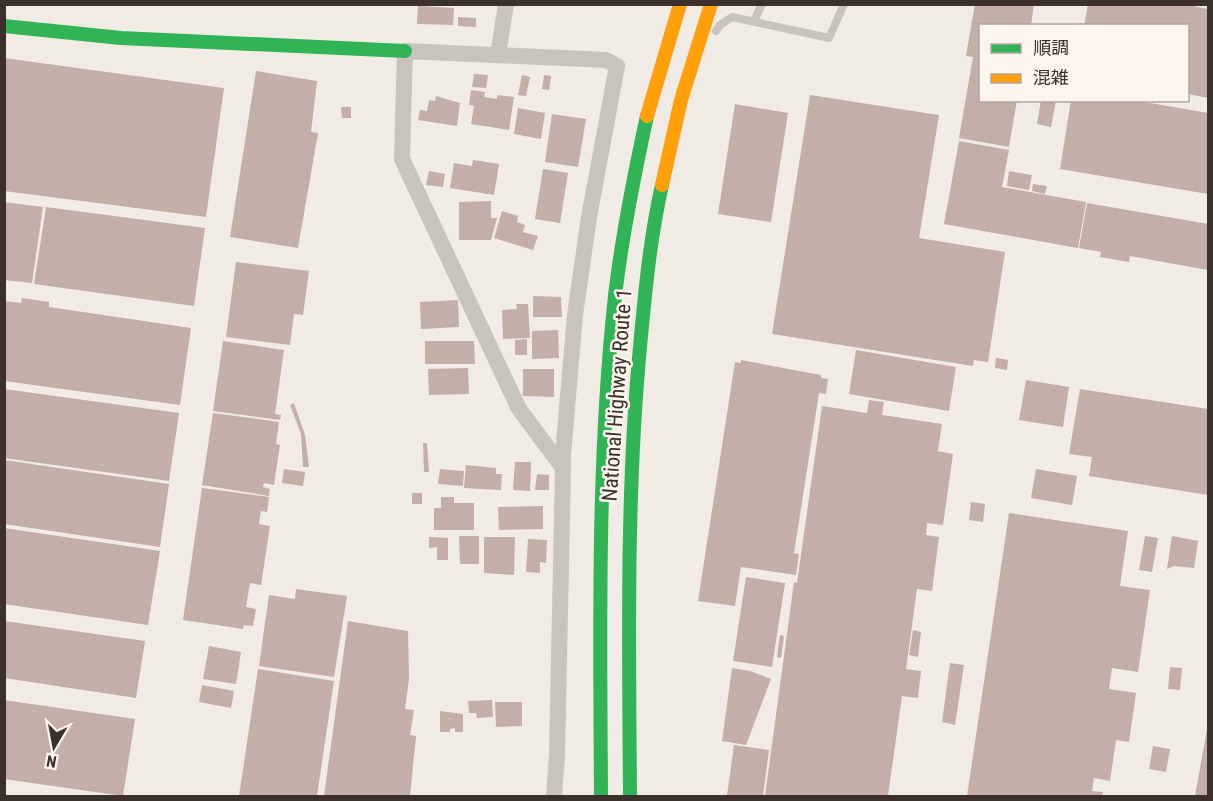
<svg xmlns="http://www.w3.org/2000/svg" width="1213" height="801" font-family="'Roboto Condensed','Noto Sans JP',sans-serif">
  <style>
    .building { fill: #c3afa7 }
    .lines { fill: none; stroke-linecap: round; stroke-linejoin: round }
    .lane { stroke: #c9c3be; stroke-width: 8 }
    .street { stroke: #c9c3be; stroke-width: 16 }
    .fast { stroke: #30b455; stroke-width: 14 }
    .slow { stroke: #ff9f0a; stroke-width: 14 }
    .labels { text-anchor: middle; stroke-width: 5; stroke-linejoin: round; paint-order: stroke }
    .street-label { font-size: 21px; fill: #3b302b; stroke: #fbf5ee }
  </style>
  <rect width="100%" height="100%" fill="#f0ebe5"/>
  <g class="building">
    <path d="M975,4H1034L1031,26H980V100H1017L1009,147L959,138L973,57L966,56Z"/>
    <path d="M1088,4H1183L1208,9V98L1188,94V26H1084Z"/>
    <path d="M418,6L454,8L453,25L417,24Z"/>
    <path d="M458,17L476,18V27L458,26Z"/>
    <path d="M4,58L224,88L206,217L4,191Z"/>
    <path d="M256,71L317,81L311,132L318,133L298,248L230,237Z"/>
    <path d="M474,74L488,75L486,88L472,87Z"/>
    <path d="M522,75L530,77L526,96L518,95Z"/>
    <path d="M544,75L551,76L549,90L542,89Z"/>
    <path d="M471,90L485,92L484,97L497,99V95L514,97L509,130L471,124L474,106L469,105Z"/>
    <path d="M810,95L939,115L919,238L1005,252L988,362L974,360L973,366L772,334Z"/>
    <path d="M436,96L460,103L457,126L418,120L420,110L427,111L429,100L435,101Z"/>
    <path d="M1041,100H1056L1051,127L1037,124Z"/>
    <path d="M1071,100H1133L1208,113V194L1060,169Z"/>
    <path d="M735,104L788,113L771,222L718,214Z"/>
    <path d="M341,107H351V118H342Z"/>
    <path d="M518,108L545,113L541,139L514,134Z"/>
    <path d="M552,114L586,119L578,167L545,162Z"/>
    <path d="M959,141L1009,150L1002,187L1086,202L1078,248L944,224Z"/>
    <path d="M473,160L499,164L494,195L450,188L454,163L472,166Z"/>
    <path d="M543,169L568,173L560,223L535,219Z"/>
    <path d="M429,171L445,174L443,187L426,185Z"/>
    <path d="M1009,171L1032,175L1029,190L1007,186Z"/>
    <path d="M1033,184L1047,186L1045,194L1032,191Z"/>
    <path d="M491,201V218H497L491,240H459V202Z"/>
    <path d="M4,202L43,207L32,283L4,280Z"/>
    <path d="M1087,203L1208,224V270L1130,256L1129,262L1100,257L1101,252L1079,248Z"/>
    <path d="M46,207L205,228L194,306L34,284Z"/>
    <path d="M502,211L518,216L517,222L525,225L523,232L538,236L533,250L494,238Z"/>
    <path d="M236,262L309,271L303,315L294,314L290,345L226,337Z"/>
    <path d="M533,296L561,297L562,317H533Z"/>
    <path d="M22,298L49,302V307L191,328L180,405L4,381V301L21,303Z"/>
    <path d="M458,300L459,327L421,329L420,302Z"/>
    <path d="M516,304H528L530,338L503,339L502,310L517,309Z"/>
    <path d="M558,330L559,358L532,359V331Z"/>
    <path d="M527,339V355H515V340Z"/>
    <path d="M223,341L284,350L275,414L281,415L280,420L213,411Z"/>
    <path d="M425,341H474L475,364H425Z"/>
    <path d="M856,350L956,367L949,411L849,394Z"/>
    <path d="M996,358L1008,360L1007,370L995,368Z"/>
    <path d="M741,360L821,375V378L828,379L826,394L819,393L794,553L799,554L796,575L741,567L735,606L698,601L735,362L741,363Z"/>
    <path d="M468,368L469,394L429,395L428,369Z"/>
    <path d="M523,369H554V397L523,396Z"/>
    <path d="M1026,380L1069,387L1063,427L1019,420Z"/>
    <path d="M4,389L179,413L169,481L4,458Z"/>
    <path d="M1080,389L1208,409V495L1089,476L1092,457L1069,454Z"/>
    <path d="M869,400L884,402L882,415L942,424L938,451L953,454L943,525L927,523L926,535L939,537L932,591L917,589L906,669L921,671L918,698L902,696L888,796H765L794,582L797,583L822,406L867,413Z"/>
    <path d="M294,403L305,435L309,467H303L301,434L290,405Z"/>
    <path d="M213,413L279,422L276,444L280,445L274,485L264,483L263,487L270,489L269,496L202,485Z"/>
    <path d="M423,443H427L429,472H424Z"/>
    <path d="M4,460L169,484L160,547L4,524Z"/>
    <path d="M515,462H531L530,491L513,490Z"/>
    <path d="M466,465L496,468V474H502L501,490L464,488Z"/>
    <path d="M284,469L305,472L303,486L282,483Z"/>
    <path d="M440,469L464,471L463,486L438,484Z"/>
    <path d="M1036,469L1077,476L1072,505L1031,498Z"/>
    <path d="M537,474L549,475V490H535Z"/>
    <path d="M202,488L269,497L267,512L261,511L259,524L270,526L261,585L250,583L246,607L256,609L253,626L244,625L243,629L183,620Z"/>
    <rect x="412" y="493" width="10" height="11"/>
    <path d="M441,497H454V503H474V530H434V508H441Z"/>
    <path d="M971,502L985,504L983,522L969,520Z"/>
    <path d="M543,506V529L499,530L498,507Z"/>
    <path d="M1009,513L1128,531L1120,586L1150,590L1138,672L1112,668L1109,689L1136,693L1129,742L1116,740L1110,781L1094,778L1092,791L1103,792L1102,796H967Z"/>
    <path d="M4,528L160,551L148,625L4,604Z"/>
    <path d="M459,536H479V564H460Z"/>
    <path d="M1145,536L1158,538L1152,572L1139,570Z"/>
    <path d="M1172,536L1198,541L1194,568L1174,566L1167,569Z"/>
    <path d="M429,537L448,538V560H437V547L429,548Z"/>
    <path d="M484,537H515L514,575L484,573Z"/>
    <path d="M528,539L547,540L546,563L540,562V573L526,572Z"/>
    <path d="M746,577L785,583L772,667L733,661Z"/>
    <path d="M296,589L347,596L334,677L259,666L269,595L295,599Z"/>
    <path d="M4,621L145,641L136,698L4,678Z"/>
    <path d="M348,621L408,631L409,679L405,709L414,710L410,735L416,736L410,796H324Z"/>
    <path d="M913,630L921,632L918,657L909,655Z"/>
    <path d="M780,635L784,636L781,658L777,657Z"/>
    <path d="M209,646L241,652L236,684L203,679Z"/>
    <path d="M950,663L964,665L955,725L942,722Z"/>
    <path d="M1170,667L1182,668L1180,690L1168,689Z"/>
    <path d="M732,668L750,671L771,679L746,745L722,741Z"/>
    <path d="M258,669L334,681L317,796H239Z"/>
    <path d="M202,685L234,691L231,708L199,702Z"/>
    <path d="M4,700L135,719L123,796L4,779Z"/>
    <path d="M492,700L493,717L477,718L476,713H469L468,701Z"/>
    <path d="M495,702H522V726L496,727Z"/>
    <path d="M440,711L463,714V732H455V728L450,729V732H440Z"/>
    <path d="M1207,729L1208,796H1195Z"/>
    <path d="M734,745L769,750L763,796H727Z"/>
    <path d="M1153,746L1170,749L1166,772L1149,769Z"/>
  </g>
  <g class="lines">
    <g class="lane">
      <path d="M754,21L762,4"/>
      <path d="M716,31L720,25L732,17L829,38L844,4"/>
    </g>
    <g class="street">
      <path d="M498,55L506,4"/>
      <path d="M554,796L557,755L563,468V455L575,315L589,217L617,66L606,60L405,51L402,159L519,409L563,468"/>
    </g>
    <g class="fast">
      <path d="M4,26L121,38L405,51"/>
      <path d="M601,796C600,629 597,462 615,296C622,235 634,176 647,116"/>
      <path d="M630,796C629,646 626,496 640,347C645,293 650,238 662,185"/>
    </g>
    <g class="slow">
      <path d="M647,116L680,4"/>
      <path d="M662,185L681,100L711,4"/>
    </g>
  </g>
  <g class="labels">
    <g class="street-label">
      <text transform="translate(617 395) rotate(-86)" y="7">National Highway Route 1</text>
    </g>
  </g>
  <rect width="1213" height="801" fill="none" stroke="#3b302b" stroke-width="12"/>
  <rect x="979" y="24" width="210" height="78" fill="#fbf5ee" stroke="#aea6a0" stroke-width="1.5"/>
  <rect x="991" y="44" width="30" height="9" fill="#30b455" stroke="#aea6a0" stroke-width="1.5"/>
  <text x="1033" y="54" font-size="18" fill="#3b302b">順調</text>
  <rect x="991" y="74" width="30" height="9" fill="#ff9f0a" stroke="#aea6a0" stroke-width="1.5"/>
  <text x="1033" y="84" font-size="18" fill="#3b302b">混雑</text>
  <g transform="translate(54 747) rotate(190)" stroke="#fbf5ee" stroke-width="4.5" paint-order="stroke">
  <path d="M0-4.5L10 22L0 15L-10 22Z" fill="#3b302b"/>
  <text y="-9" font-size="16" font-weight="bold" text-anchor="middle" fill="#3b302b">N</text>
  </g>
</svg>
